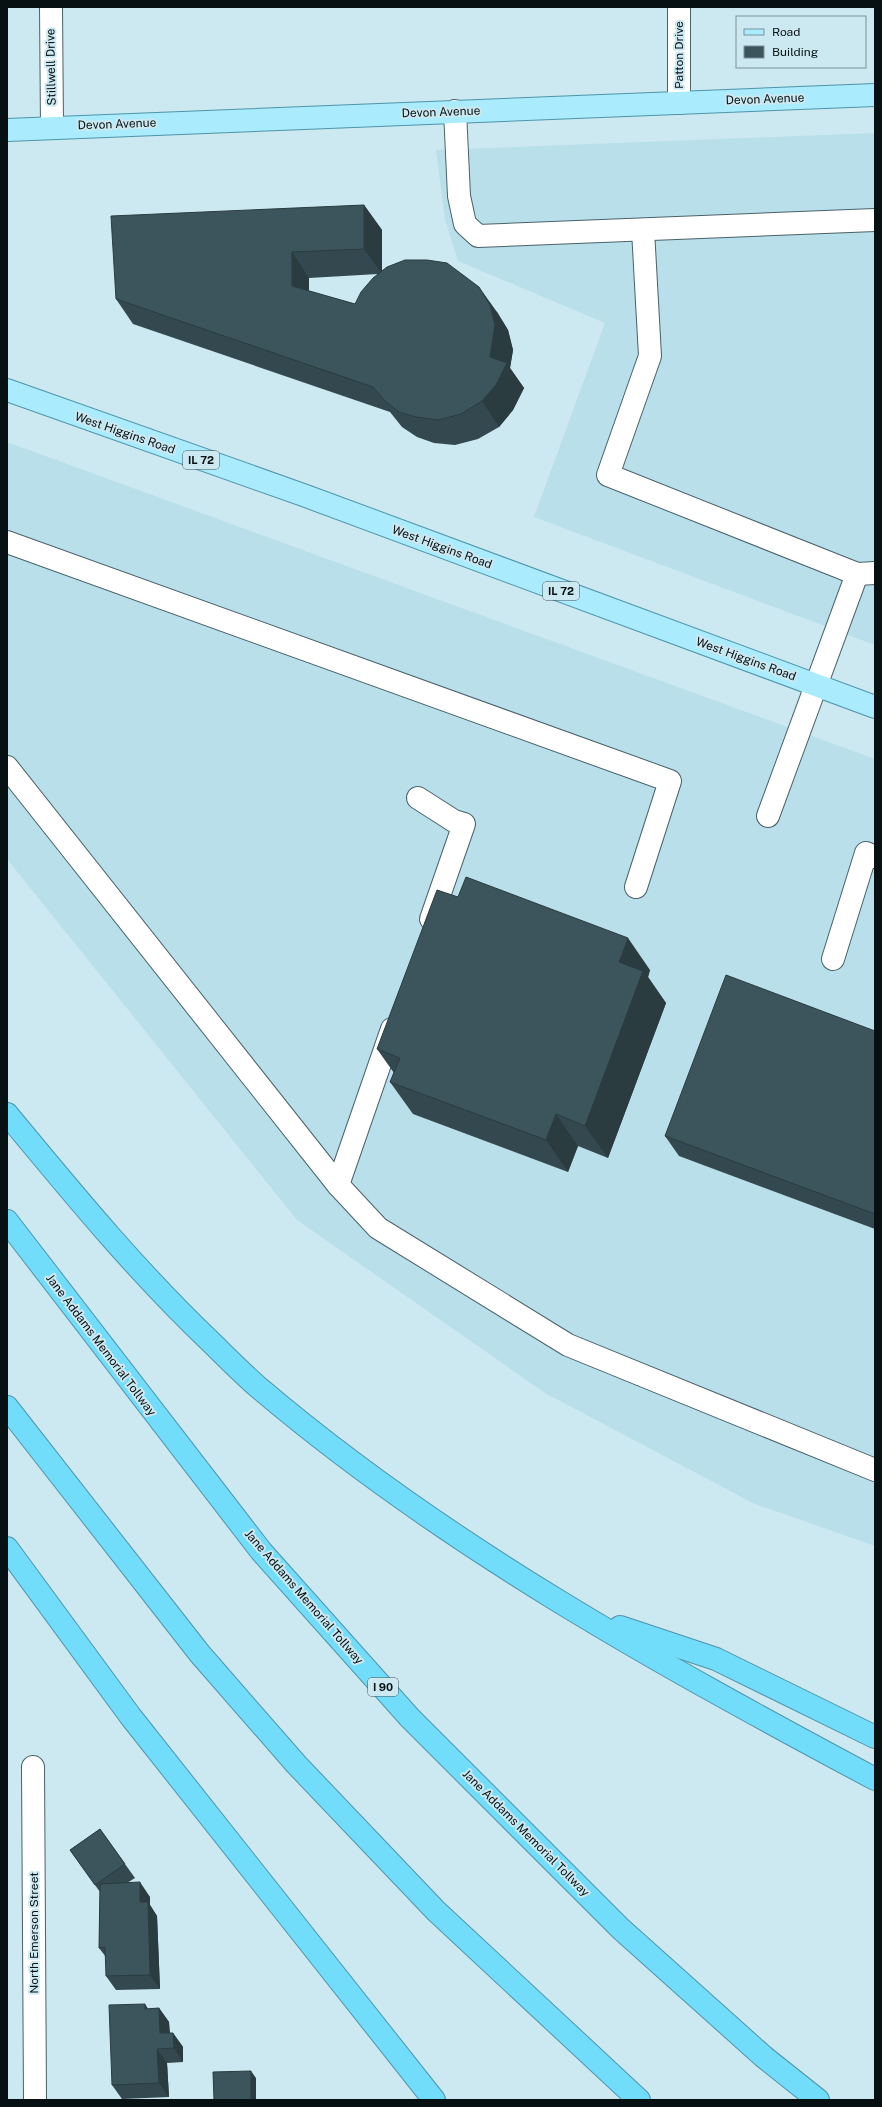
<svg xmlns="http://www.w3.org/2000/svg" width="882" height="2107" font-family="'Public Sans',sans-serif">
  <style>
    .built { fill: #b9dfea }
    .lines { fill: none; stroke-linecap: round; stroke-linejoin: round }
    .minor-casing { stroke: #49626a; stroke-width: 24 }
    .major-casing { stroke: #4d95aa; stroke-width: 24 }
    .highway-casing { stroke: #4d95aa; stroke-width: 24 }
    .minor { stroke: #fff; stroke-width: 22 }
    .major { stroke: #aaebfd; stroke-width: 22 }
    .highway { stroke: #72ddfb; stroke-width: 22 }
    .wall { fill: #34494f; fill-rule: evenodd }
    .shaded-wall { fill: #2a3c40 }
    .building { fill: #3c555c; stroke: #2a3c40 }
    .labels { text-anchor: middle; stroke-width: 4; stroke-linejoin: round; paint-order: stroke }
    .shield { fill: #cce8f0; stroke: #425155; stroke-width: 1 }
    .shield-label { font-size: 11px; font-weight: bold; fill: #071013 }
    .street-label { font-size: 12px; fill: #071013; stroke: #cce8f0 }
  </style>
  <rect width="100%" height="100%" fill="#cce8f0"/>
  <g class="built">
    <path d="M875,133V645L534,517L605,323L458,261L445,219L436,150Z"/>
    <path d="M7,442L875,759V1546L753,1503L545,1393L297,1220L7,859Z"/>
  </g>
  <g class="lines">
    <defs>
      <g id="minor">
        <path d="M51,7L52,127"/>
        <path d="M679,103V7"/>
        <path d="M455,111L459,196L465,224L478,236L875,220"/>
        <path d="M643,230L650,356L608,475L857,574L875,573"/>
        <path d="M7,542L670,781L636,887"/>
        <path d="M7,767L338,1185L378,1228L568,1345L875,1470"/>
        <path d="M418,798L454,821L464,824L431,919"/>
        <path d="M768,816L857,574"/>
        <path d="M833,959L866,853L875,857"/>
        <path d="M338,1185L392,1029"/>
        <path d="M33,1767L35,2100"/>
      </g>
      <g id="major">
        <path d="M7,130L875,95"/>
        <path d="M7,390L306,496L875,707"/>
      </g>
      <g id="highway">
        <path d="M7,1114C74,1195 138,1273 214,1345C228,1359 243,1374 258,1387C445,1546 660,1664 875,1779"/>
        <path d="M7,1221L261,1551L410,1718L621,1929L764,2057L818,2100"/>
        <path d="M7,1407L200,1654L296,1764L436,1911L639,2100"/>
        <path d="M7,1548L131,1717L434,2100"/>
        <path d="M620,1627L716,1659L875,1737"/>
      </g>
    </defs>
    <use href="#minor" class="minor-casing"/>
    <use href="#major" class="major-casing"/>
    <use href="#highway" class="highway-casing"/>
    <use href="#minor" class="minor"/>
    <use href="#major" class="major"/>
    <use href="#highway" class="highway"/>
  </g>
  <g class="wall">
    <path d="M364,205L382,230V271L497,312L508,330L513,350L510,368L524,388L513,410L499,427L478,439L455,445L434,443L417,437L402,427L390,412L133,324L116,299ZM378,274L355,304L309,291V278Z"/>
    <path d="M650,970L648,977L666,1003L608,1158L578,1146L568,1172L413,1114L390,1082L394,1073L377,1049Z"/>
    <path d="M875,1031V1229L679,1156L665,1136Z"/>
    <path d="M100,1829L135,1878L127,1883L150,1897V1905L157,1916L160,1989L116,1990L106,1976V1957L99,1948L100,1892L70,1850Z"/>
    <path d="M159,2008L169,2022L170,2033H173L183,2047V2062L167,2063L169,2097L122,2099L112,2085L148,2009Z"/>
  </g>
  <g class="shaded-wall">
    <path d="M364,205L382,230V274L364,249Z"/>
    <path d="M292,252L309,278V311L292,286Z"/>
    <path d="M479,287L497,312L508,330L513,350L510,368L524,388L513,410L499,427L482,401L490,357Z"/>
    <path d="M628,938L650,970L648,977L666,1003L608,1158L585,1126L619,962Z"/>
    <path d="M556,1114L578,1146L568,1172L546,1140Z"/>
    <path d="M140,1882L150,1897V1905L157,1916L160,1989L150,1975L140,1902Z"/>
    <path d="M145,2004L154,2018L145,2009Z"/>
    <path d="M159,2008L169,2022L170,2047L160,2033Z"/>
    <path d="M173,2033L183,2047V2062L174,2048Z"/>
    <path d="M157,2049L167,2063L169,2097L159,2083Z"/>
    <path d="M251,2071L256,2078V2100H251Z"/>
  </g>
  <g class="building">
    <path d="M364,205V249L292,252V286L355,304L361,292L373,278L387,267L405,260H427L447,263L479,287L490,305L495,325L490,357L507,363L496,385L482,401L461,414L438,420L416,417L399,412L385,401L373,387L116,299L111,216Z"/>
    <path d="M466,877L628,938L619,962L643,971L585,1126L556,1114L546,1140L390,1082L400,1058L377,1049L437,890L458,897Z"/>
    <path d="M726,975L875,1031V1214L665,1136Z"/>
    <path d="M100,1829L125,1864L95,1885L70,1850Z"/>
    <path d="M140,1882V1902H148L150,1975L106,1976L105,1947L99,1948L100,1884Z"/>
    <path d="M145,2004V2009L159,2008L160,2033H173L174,2048L157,2049L159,2083L112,2085L109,2005Z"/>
    <path d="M251,2071V2100H214L213,2072Z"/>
  </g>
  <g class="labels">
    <g class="shield">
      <rect x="183" y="451" width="36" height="18" rx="3"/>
      <rect x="543" y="582" width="36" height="18" rx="3"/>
      <rect x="368" y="1678" width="30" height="18" rx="3"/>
    </g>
    <g class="shield-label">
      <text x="201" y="464">IL 72</text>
      <text x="561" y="595">IL 72</text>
      <text x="383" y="1691">I 90</text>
    </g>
    <g class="street-label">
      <text transform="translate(679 55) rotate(-90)" y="4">Patton Drive</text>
      <text transform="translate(51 67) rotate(-91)" y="4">Stillwell Drive</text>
      <text transform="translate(765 99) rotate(-2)" y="4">Devon Avenue</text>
      <text transform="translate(441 112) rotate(-2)" y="4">Devon Avenue</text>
      <text transform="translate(117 124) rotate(-2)" y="4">Devon Avenue</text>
      <text transform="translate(125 433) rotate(19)" y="4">West Higgins Road</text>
      <text transform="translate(442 547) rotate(20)" y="4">West Higgins Road</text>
      <text transform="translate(746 659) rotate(20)" y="4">West Higgins Road</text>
      <text transform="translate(101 1345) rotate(53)" y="4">Jane Addams Memorial Tollway</text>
      <text transform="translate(304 1597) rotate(49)" y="4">Jane Addams Memorial Tollway</text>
      <text transform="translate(526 1833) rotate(45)" y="4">Jane Addams Memorial Tollway</text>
      <text transform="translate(34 1933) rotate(-90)" y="4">North Emerson Street</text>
    </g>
  </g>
  <rect width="882" height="2107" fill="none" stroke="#071013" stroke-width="16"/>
  <rect x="736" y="16" width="130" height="52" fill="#cce8f0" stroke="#7d9298"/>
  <rect x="744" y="29" width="20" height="6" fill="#aaebfd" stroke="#7d9298"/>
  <text x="772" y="36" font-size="12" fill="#071013">Road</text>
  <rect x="744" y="46" width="20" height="12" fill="#3c555c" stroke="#7d9298"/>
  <text x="772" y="56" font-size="12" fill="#071013">Building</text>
</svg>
